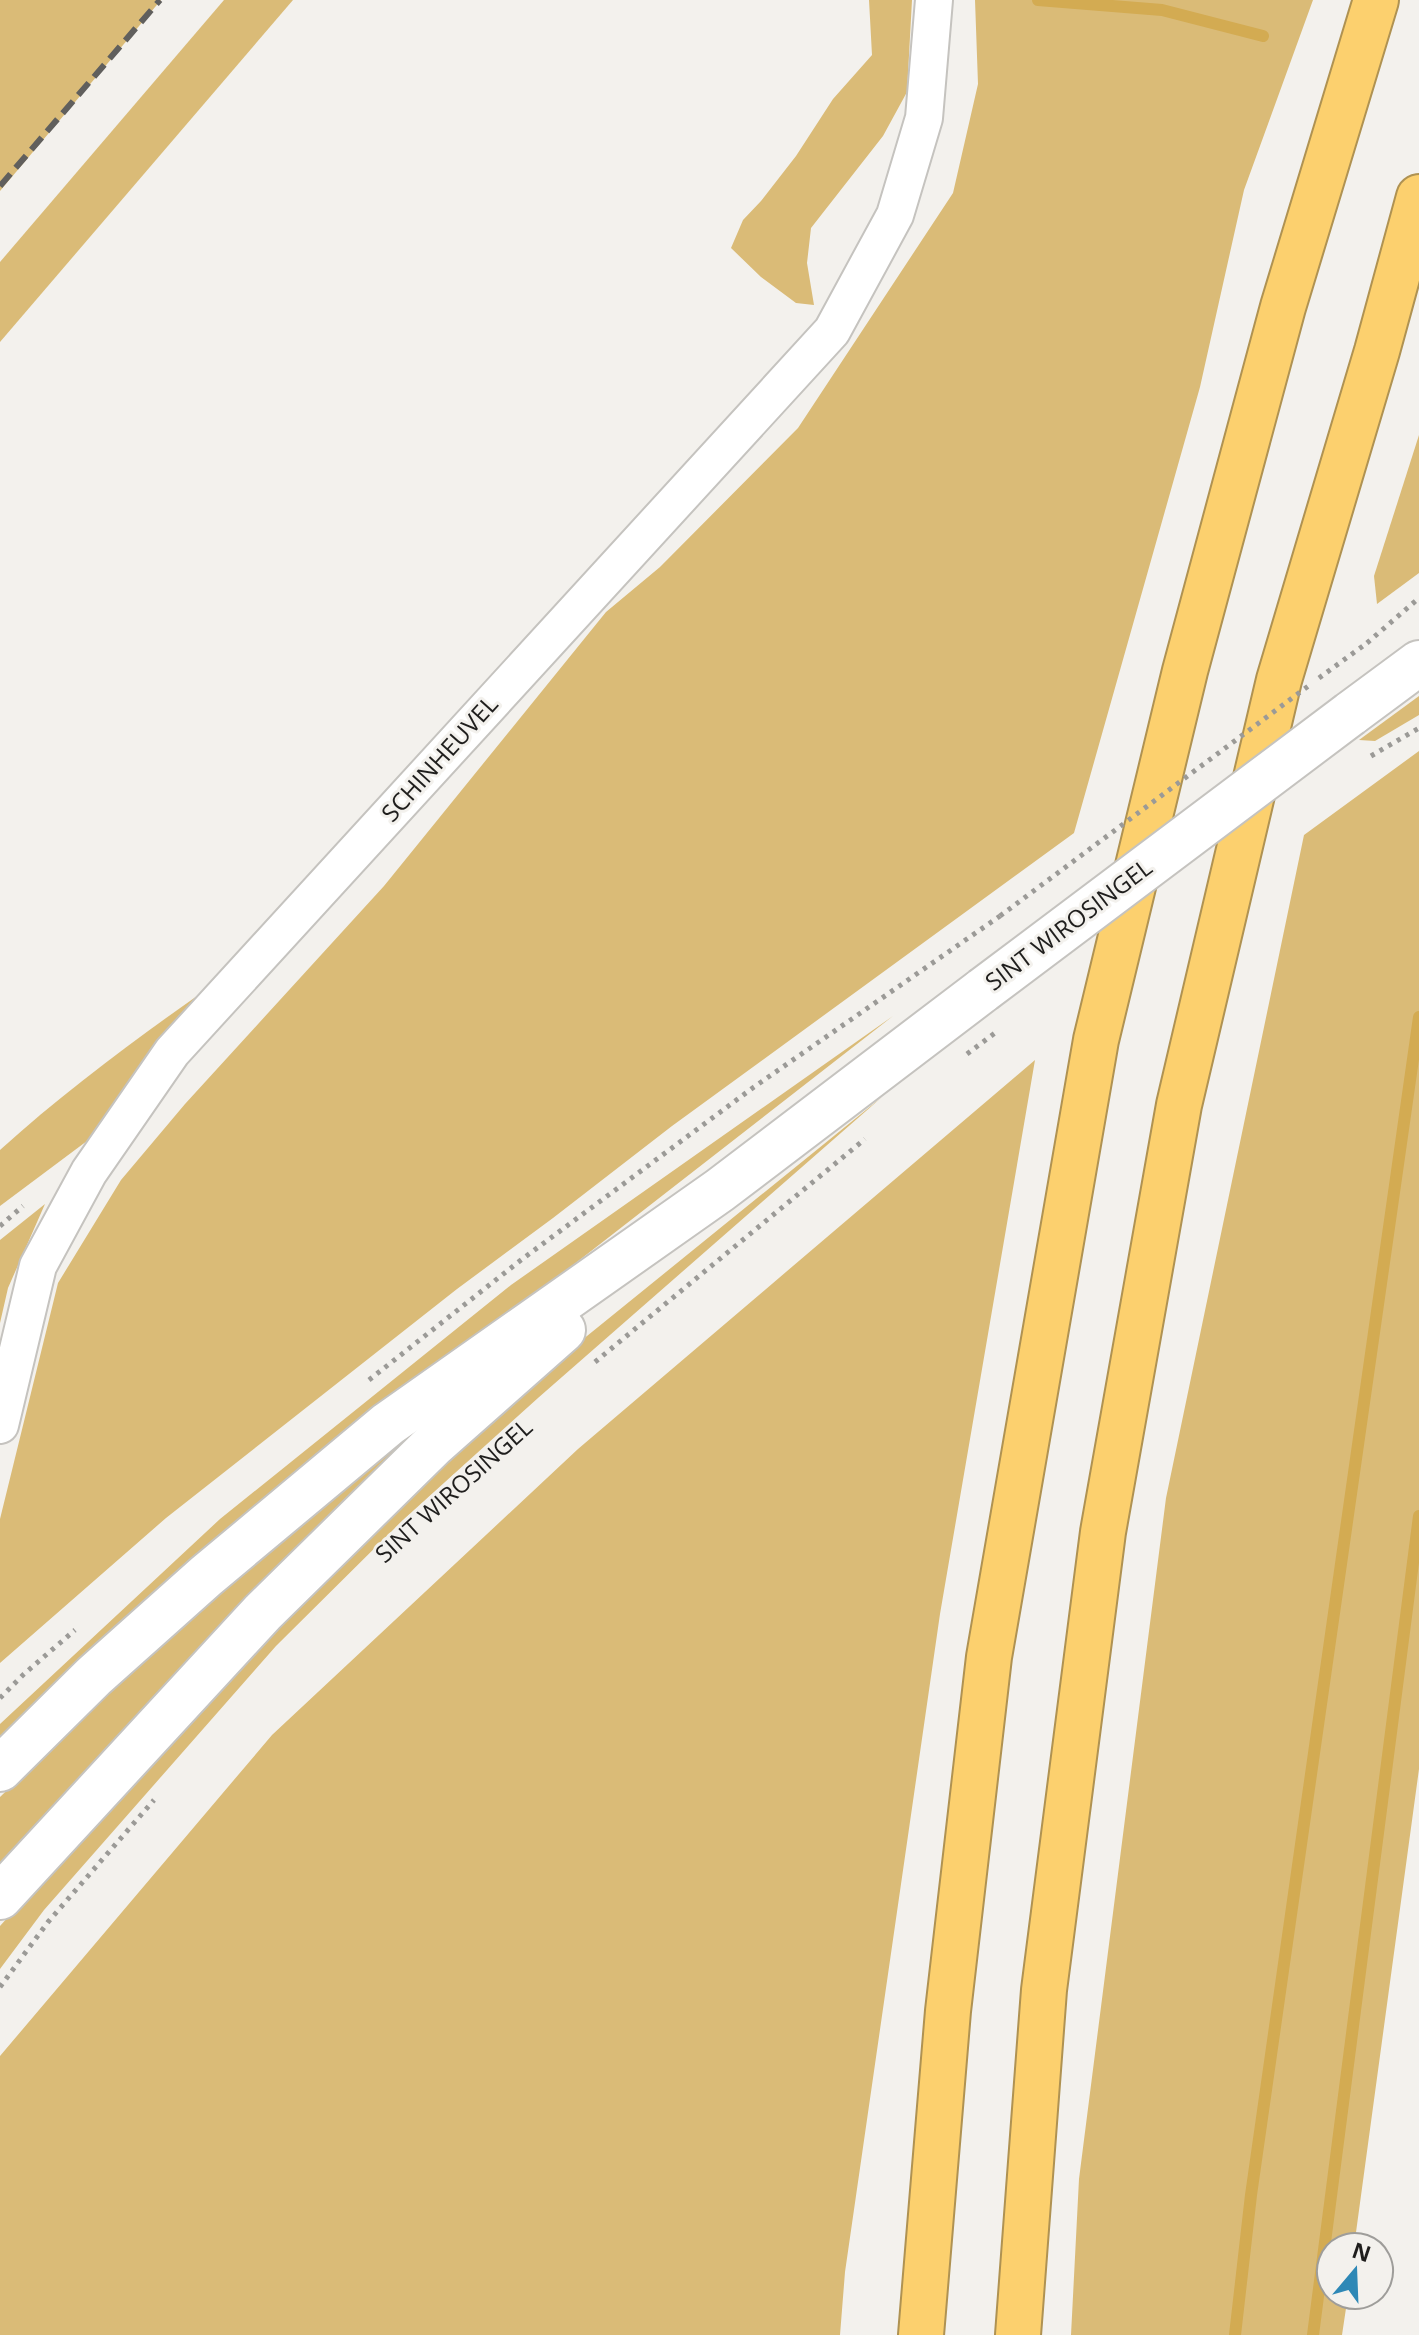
<svg xmlns="http://www.w3.org/2000/svg" width="1419" height="2335" font-family="'Open Sans',sans-serif">
  <style>
    .green { fill: #dabb77 }
    .lines { fill: none; stroke-linecap: round; stroke-linejoin: round }
    .stream { stroke: #d3ab52; stroke-width: 12 }
    .street-casing { stroke: #c5c3bf; stroke-width: 40 }
    .secondary-casing { stroke: #c5c3bf; stroke-width: 48 }
    .highway-casing { stroke: #af9252; stroke-width: 48 }
    .path { stroke: #9b9a97; stroke-width: 5; stroke-dasharray: 4 6; stroke-linecap: butt }
    .street { stroke: #fff; stroke-width: 36 }
    .secondary { stroke: #fff; stroke-width: 44 }
    .highway { stroke: #fcd06e; stroke-width: 44 }
    .rail { stroke: #605f5d; stroke-width: 6; stroke-dasharray: 16 8; stroke-linecap: butt }
    .secondary-bridge-casing { stroke: #c5c3bf; stroke-width: 48; stroke-linecap: butt }
    .path-bridge { stroke: #9b9a97; stroke-width: 5; stroke-dasharray: 4 6; stroke-linecap: butt }
    .secondary-bridge { stroke: #fff; stroke-width: 44 }
    .labels { text-anchor: middle; stroke-width: 6; stroke-linejoin: round; paint-order: stroke }
    .street-label { font-size: 24px; fill: #1f1e1d; stroke: #f3f1ed }
  </style>
  <rect width="100%" height="100%" fill="#f3f1ed"/>
  <g class="green">
    <path d="M0,0H161L0,191Z"/>
    <path d="M224,0H293L0,342V262Z"/>
    <path d="M869,0H912L907,92L883,136L811,228L807,263L814,305L796,303L761,277L731,248L743,220L761,201L796,156L833,99L872,55Z"/>
    <path d="M975,0H1313L1244,190L1200,387L1074,833L672,1126L553,1218L457,1289L166,1518L0,1663V1519L58,1283L121,1180L185,1104L384,886L606,612L660,567L798,428L953,193L978,84Z"/>
    <path d="M1419,435V573L1377,604L1374,576Z"/>
    <path d="M1419,696V715L1375,741L1359,740Z"/>
    <path d="M1419,751V1769L1354,2247H1331V2295H1348L1342,2335H1071L1079,2179L1166,1498L1304,835Z"/>
    <path d="M231,972L95,1135L0,1206V1150C73,1084 151,1028 231,972Z"/>
    <path d="M893,1016L234,1529L0,1751V1724L220,1519L511,1285Z"/>
    <path d="M1035,1060L940,1614L845,2272L840,2335H0V2056L272,1735L578,1449Z"/>
    <path d="M882,1097L538,1398L403,1520L276,1646L44,1910L0,1969V1926L230,1670L508,1400Z"/>
    <path d="M45,1204L8,1288L0,1323V1240Z"/>
    <path d="M495,1365L0,1874V1797L203,1603Z"/>
  </g>
  <g class="lines">
    <g class="stream">
      <path d="M1038,0L1162,10L1263,36"/>
      <path d="M1235,2335L1251,2195L1419,1017"/>
      <path d="M1313,2335L1419,1516"/>
    </g>
    <defs>
      <path id="street" d="M0,1425L38,1266L89,1172L172,1052L832,331L895,215L924,118L934,0"/>
      <g id="secondary">
        <path d="M1350,714L1419,663"/>
        <path d="M0,1769L94,1676L206,1576L388,1424L720,1190L983,990"/>
        <path d="M0,1897L263,1612L433,1445L563,1330"/>
      </g>
      <g id="highway">
        <path d="M921,2335L948,2011L989,1657L1096,1040L1185,671L1283,307L1376,0"/>
        <path d="M1018,2335L1044,1990L1103,1532L1179,1105L1279,680L1377,351L1419,197"/>
      </g>
    </defs>
    <use href="#street" class="street-casing"/>
    <use href="#secondary" class="secondary-casing"/>
    <use href="#highway" class="highway-casing"/>
    <g class="path">
      <path d="M1367,643L1419,598"/>
      <path d="M1371,756L1419,728"/>
      <path d="M0,1226L23,1206"/>
      <path d="M595,1362L865,1139"/>
      <path d="M369,1380L521,1260L754,1087L1000,916"/>
      <path d="M0,1698L24,1674L75,1630"/>
      <path d="M0,1987L48,1922L154,1800"/>
    </g>
    <use href="#street" class="street"/>
    <use href="#secondary" class="secondary"/>
    <use href="#highway" class="highway"/>
    <path class="rail" d="M0,186L160,0"/>
    <defs>
      <path id="secondary-bridge" d="M983,990L1350,714"/>
    </defs>
    <use href="#secondary-bridge" class="secondary-bridge-casing"/>
    <g class="path-bridge">
      <path d="M1319,678L1367,643"/>
      <path d="M1000,916L1311,684"/>
      <path d="M967,1054L995,1033"/>
    </g>
    <use href="#secondary-bridge" class="secondary-bridge"/>
  </g>
  <g class="labels">
    <g class="street-label">
      <text transform="translate(440 759) rotate(-48)" y="8">SCHINHEUVEL</text>
      <text transform="translate(1069 925) rotate(-37)" y="8">SINT WIROSINGEL</text>
      <text transform="translate(454 1491) rotate(-42)" y="8">SINT WIROSINGEL</text>
    </g>
  </g>
  <g transform="translate(1355 2271) rotate(19)"><circle r="38" fill="#f3f1ed" stroke="#9e9d9a" stroke-width="2"/>
  <path d="M0-6L14 30L0 20L-14 30Z" fill="#2e88b6"/>
  <text y="-12" font-size="22" font-weight="bold" text-anchor="middle" fill="#1f1e1d">N</text>
  </g>
</svg>
